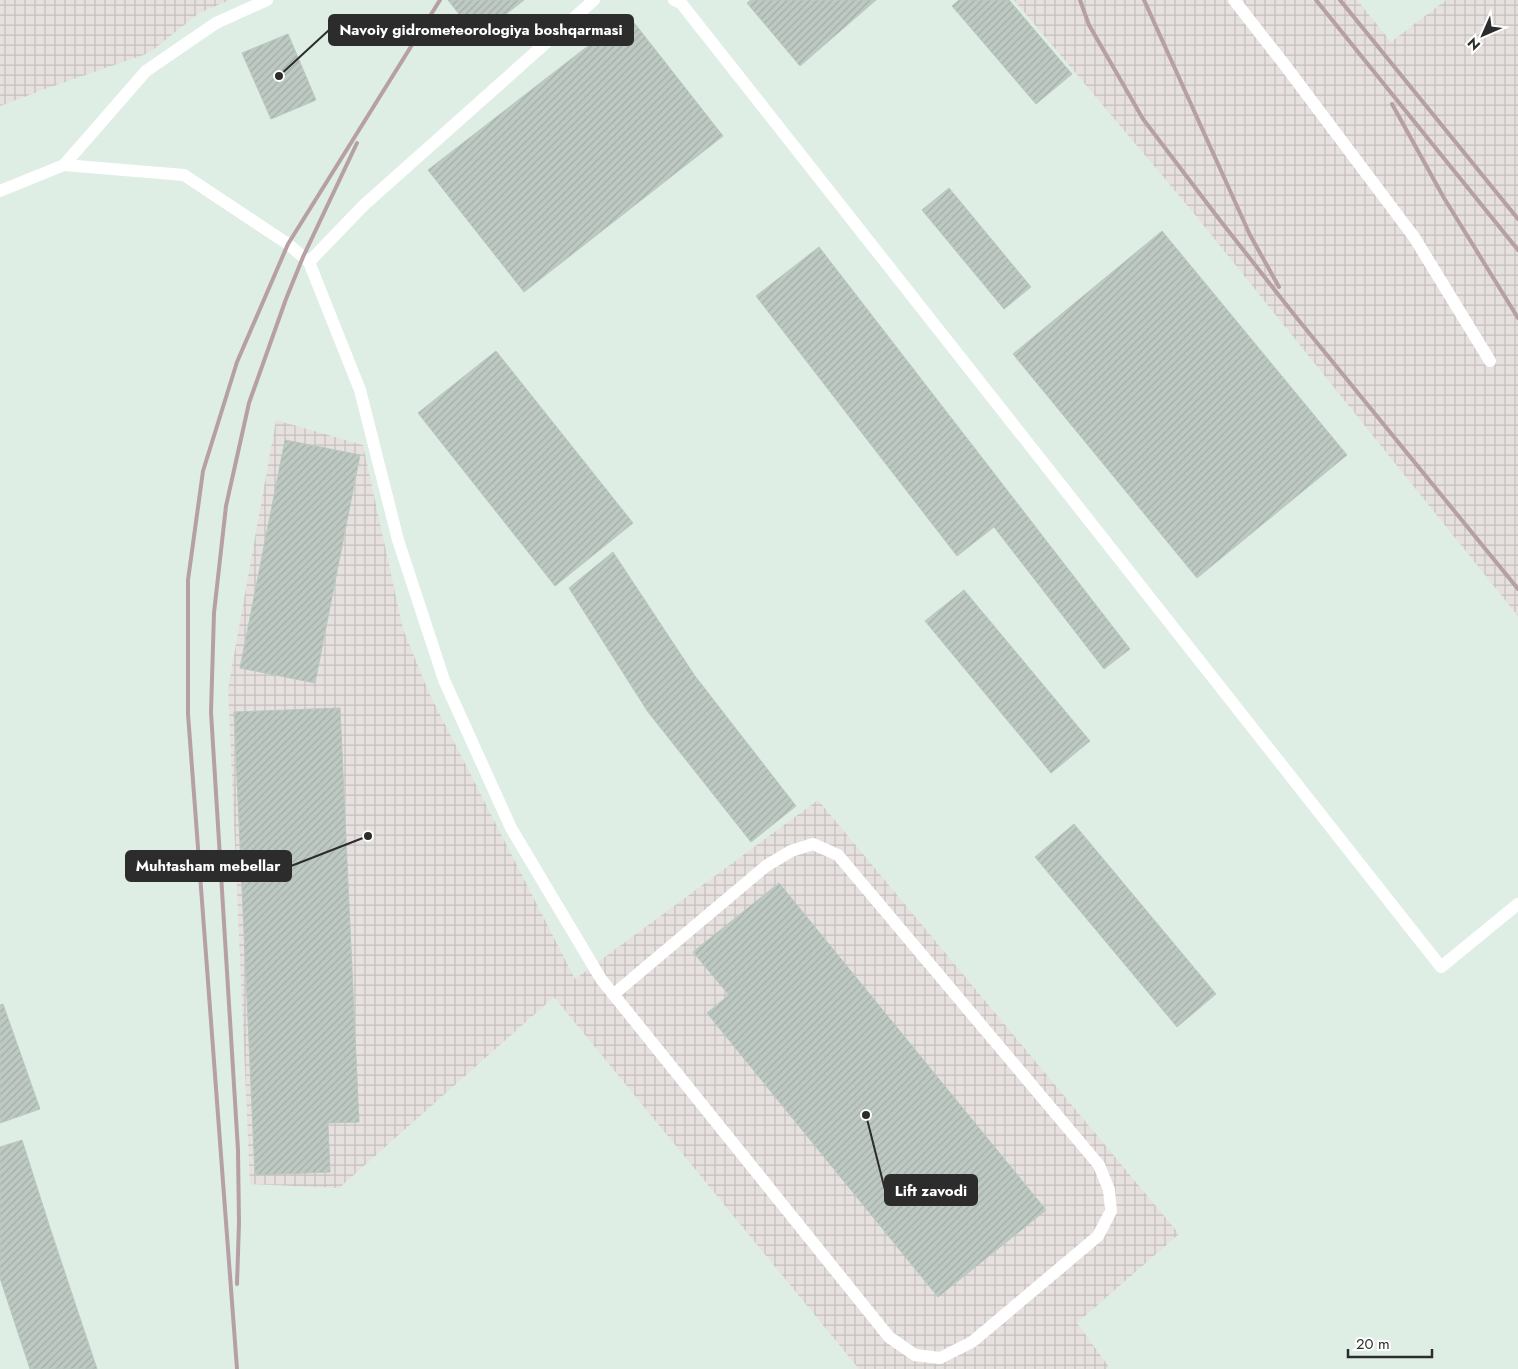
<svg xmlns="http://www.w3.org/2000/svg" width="1518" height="1369" font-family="Jost,sans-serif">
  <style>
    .industrial { fill: url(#industrial-grid) }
    .building { fill: url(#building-hatch); stroke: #b7c9c1 }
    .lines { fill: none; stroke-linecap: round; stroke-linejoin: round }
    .service { stroke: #fff; stroke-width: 12 }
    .rail { stroke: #b6a0a5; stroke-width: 4 }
    .leader { fill: none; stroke: #2c2c2c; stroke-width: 2 }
    .callout-dot { fill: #2c2c2c; stroke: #fff; stroke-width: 2 }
    .callout { fill: #2c2c2c; stroke: #2c2c2c; stroke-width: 2 }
    .callout-label { font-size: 15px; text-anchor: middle; font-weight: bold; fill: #fff }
  </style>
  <defs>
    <pattern id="industrial-grid" width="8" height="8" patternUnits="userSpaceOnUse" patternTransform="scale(1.25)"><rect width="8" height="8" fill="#e6e0de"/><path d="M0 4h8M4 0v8" fill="none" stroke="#c5c0bf"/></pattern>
    <pattern id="building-hatch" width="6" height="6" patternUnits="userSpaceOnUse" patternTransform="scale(1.25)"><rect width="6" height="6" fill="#bdc9c2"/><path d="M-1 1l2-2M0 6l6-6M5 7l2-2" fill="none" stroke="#a3ada7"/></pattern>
  </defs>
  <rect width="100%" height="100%" fill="#deeee5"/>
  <g class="industrial">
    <path d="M0,0H230L199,13L149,53L48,88L0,106Z"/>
    <path d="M1014,0H1357L1391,42L1446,0H1518V616L1192,211Z"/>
    <path d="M276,420L363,445L403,629L429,693L575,979L818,800L1179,1234L1077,1323L1109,1367L1106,1369H859L554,997L339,1188L250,1184L228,689Z"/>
  </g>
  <g class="building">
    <path d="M448,0H524L477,37Z"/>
    <path d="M751,0H876L800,66L747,3Z"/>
    <path d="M959,0H1009L1072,74L1036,104L952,6Z"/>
    <path d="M628,15L723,136L524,292L428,170Z"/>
    <path d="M288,34L316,100L271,119L242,53Z"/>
    <path d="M949,188L1031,287L1004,309L922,210Z"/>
    <path d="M1162,231L1347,455L1197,578L1013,354Z"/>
    <path d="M819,247L1130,649L1104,669L994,527L957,556L756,296Z"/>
    <path d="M496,351L633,523L555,586L418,413Z"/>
    <path d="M285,440L360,455L315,683L240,668Z"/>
    <path d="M613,552L695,676L796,806L751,842L648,712L569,588Z"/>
    <path d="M964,590L1090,741L1051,773L925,621Z"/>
    <path d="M340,708L359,1122L328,1123L330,1172L255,1175L234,712Z"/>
    <path d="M1074,824L1216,994L1177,1027L1035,857Z"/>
    <path d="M779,883L1046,1210L938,1297L707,1013L729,995L693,952Z"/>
    <path d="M3,1004L40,1109L0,1123V1005Z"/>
    <path d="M22,1140L50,1228L97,1369H30L0,1278V1147Z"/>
  </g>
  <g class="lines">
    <g class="service">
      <path d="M674,0L681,3L1441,967L1518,904"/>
      <path d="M1234,0L1284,64L1414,237L1490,361"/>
      <path d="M64,165L146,71L216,23L267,0"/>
      <path d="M0,191L64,165L184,175L288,244L309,262L360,390L398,540L444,680L511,828L601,979L889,1337L915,1355L940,1358L972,1342L1098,1236L1111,1211L1109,1190L1099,1165L838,855L813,844L791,851L766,866L614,994"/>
      <path d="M309,262L364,205L594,0"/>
    </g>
    <g class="rail">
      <path d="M1080,0L1089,25L1143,119L1219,219L1296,317L1518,589"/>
      <path d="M1144,0L1250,235L1279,287"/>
      <path d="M1316,0L1518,250"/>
      <path d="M1340,0L1518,219"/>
      <path d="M1392,104L1444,198L1518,318"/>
      <path d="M237,1284L239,1223L238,1150L211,712L214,613L226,506L249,403L286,299L303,257L357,143"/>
      <path d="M237,1369L188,714V580L203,471L237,362L288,244L440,0"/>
    </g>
  </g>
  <path class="leader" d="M279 76L329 30M368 836L291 866M866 1115L885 1190"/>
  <g class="callout-dot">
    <circle cx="279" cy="76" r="5"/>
    <circle cx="368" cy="836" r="5"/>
    <circle cx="866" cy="1115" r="5"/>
  </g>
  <g class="callout">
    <rect x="329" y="15" width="304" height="30" rx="5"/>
    <rect x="126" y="851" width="165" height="30" rx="5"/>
    <rect x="885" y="1175" width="92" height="30" rx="5"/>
  </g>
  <g class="callout-label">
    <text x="481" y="35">Navoiy gidrometeorologiya boshqarmasi</text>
    <text x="208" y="871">Muhtasham mebellar</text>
    <text x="931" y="1196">Lift zavodi</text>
  </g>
  <g transform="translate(1483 35) rotate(225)" stroke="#ffffff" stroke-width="4" paint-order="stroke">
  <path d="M0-4L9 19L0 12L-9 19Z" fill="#2c2c2c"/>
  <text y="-8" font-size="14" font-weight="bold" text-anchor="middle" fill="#2c2c2c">N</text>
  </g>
  <path d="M1348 1349v8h84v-8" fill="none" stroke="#2c2c2c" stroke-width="2.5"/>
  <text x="1356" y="1349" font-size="15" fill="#2c2c2c" stroke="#ffffff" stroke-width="4" paint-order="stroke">20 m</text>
</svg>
